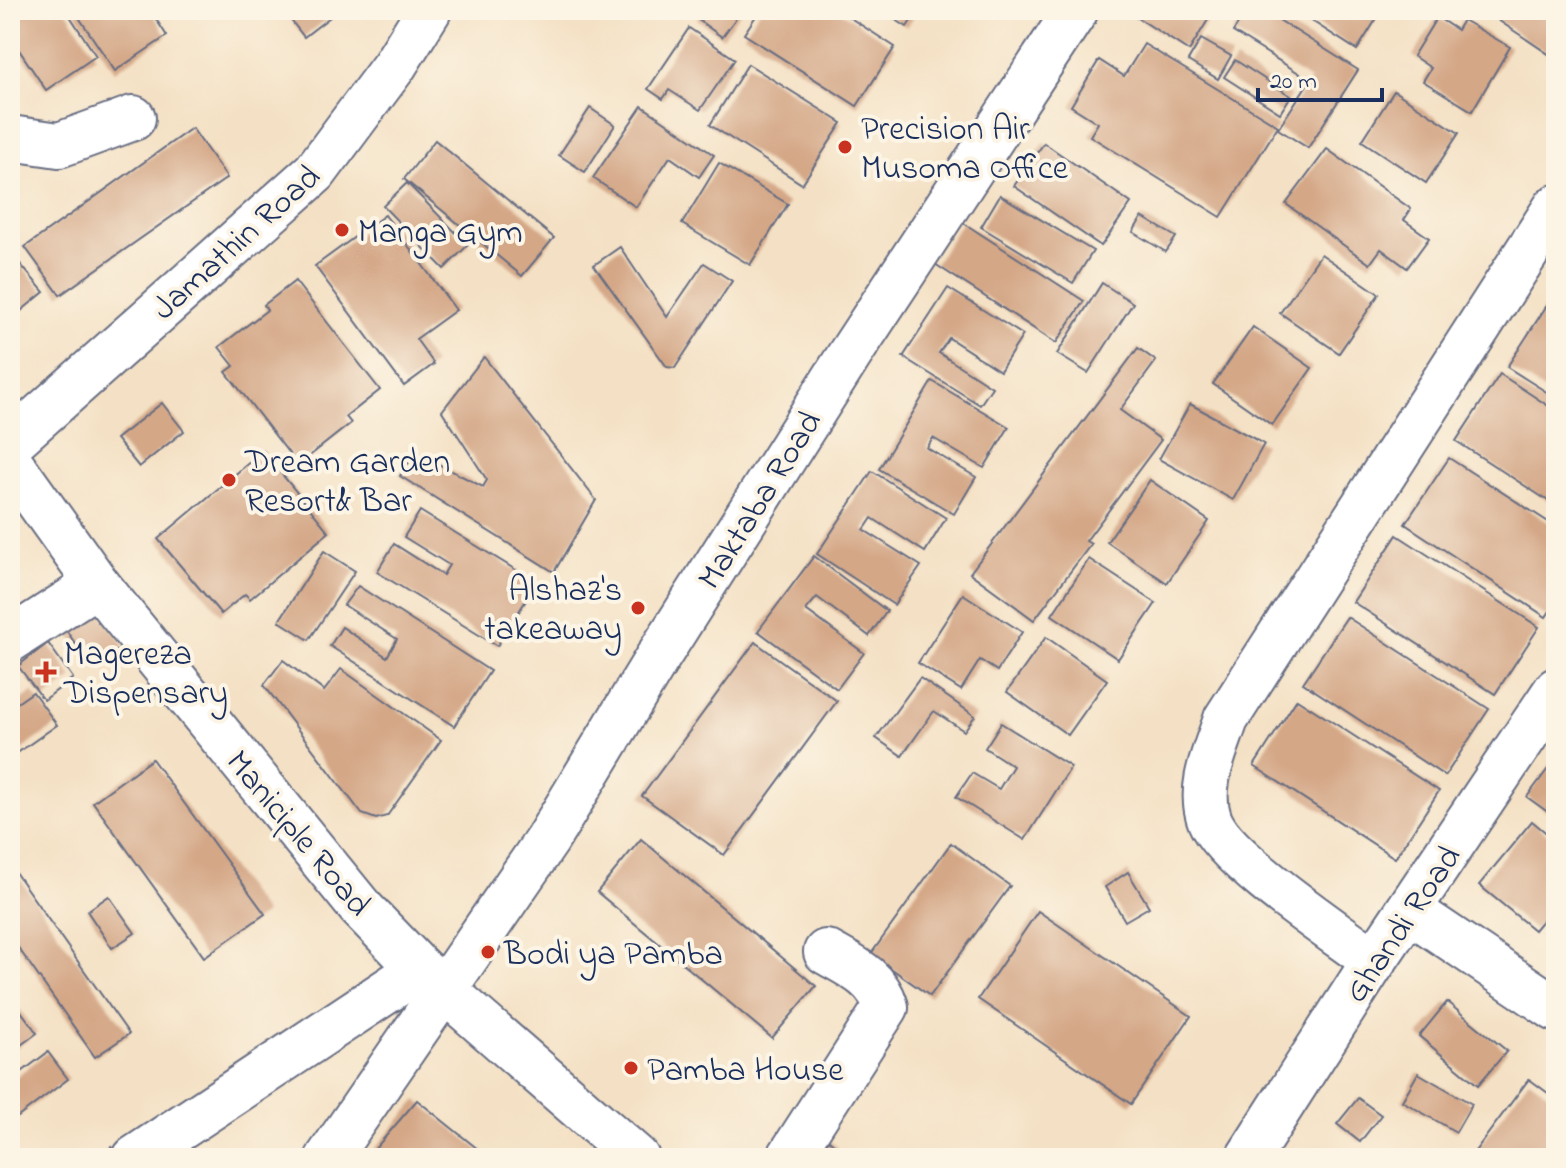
<svg xmlns="http://www.w3.org/2000/svg" width="1566" height="1168" font-family="'Indie Flower',sans-serif">
  <style>
    .building { fill: #d4a787 }
    .lines { fill: none; stroke-linecap: round; stroke-linejoin: round }
    .minor-casing { stroke: #676d82; stroke-width: 48 }
    .minor { stroke: #fff; stroke-width: 44 }
    .poi-dot { fill: #c8321e; stroke: #fcf5e5; stroke-width: 3 }
    .labels { text-anchor: middle; stroke-width: 8; stroke-linejoin: round; paint-order: stroke }
    .poi-label { font-size: 34px; fill: #1b2f5e; stroke: #fcf5e5; text-anchor: start }
    .street-label { font-size: 34px; fill: #1b2f5e; stroke: #fcf5e5 }
  </style>
  <rect width="100%" height="100%" fill="#fcf5e5"/>
  <filter id="ink" filterUnits="userSpaceOnUse"><feTurbulence type="fractalNoise" baseFrequency=".0125" numOctaves="2"/><feDisplacementMap in="SourceGraphic" scale="16" xChannelSelector="R" yChannelSelector="G"/><feConvolveMatrix kernelMatrix="1 2 1 2 8 2 1 2 1" color-interpolation-filters="sRGB"/></filter>
  <filter id="wash" filterUnits="userSpaceOnUse"><feTurbulence type="fractalNoise" baseFrequency=".006" numOctaves="4" result="noise"/><feDisplacementMap in="SourceGraphic" scale="32" xChannelSelector="R" yChannelSelector="G"/><feGaussianBlur stdDeviation="1.8" result="paint"/><feColorMatrix in="noise" values="0 0 0 0 0 0 0 0 0 0 0 0 0 0 0 0 0 1.4 0 .05"/><feComposite in="paint" operator="in"/></filter>
  <g filter="url(#wash)">
    <rect width="100%" height="100%" fill="#f4e1c5"/>
    <g id="blocks">
      <g class="building">
        <path d="M10,10H66L96,56L46,90L19,50L10,56Z"/>
        <path d="M74,10H150L167,36L115,71Z"/>
        <path d="M283,10H339L304,37Z"/>
        <path d="M703,10H742L722,37L697,19Z"/>
        <path d="M760,10H838L895,47L857,106L744,34Z"/>
        <path d="M880,10H918L907,27Z"/>
        <path d="M1126,10H1214L1189,51Z"/>
        <path d="M1247,10H1263L1358,70L1308,148L1278,129L1310,80L1233,32Z"/>
        <path d="M1304,10H1382L1357,50L1301,14Z"/>
        <path d="M1483,10H1556V59Z"/>
        <path d="M1437,17L1457,30L1463,20L1510,47L1472,111L1423,81L1431,68L1413,56Z"/>
        <path d="M689,28L735,59L700,110L669,90L663,99L648,89Z"/>
        <path d="M1201,39L1231,56L1218,79L1188,61Z"/>
        <path d="M1144,44L1278,126L1221,217L1090,136L1098,123L1071,106L1099,60L1124,76Z"/>
        <path d="M1235,60L1291,96L1280,113L1224,77Z"/>
        <path d="M748,64L842,123L802,184L710,125Z"/>
        <path d="M1394,91L1459,133L1426,183L1362,141Z"/>
        <path d="M642,106L714,155L699,177L670,157L636,207L593,178Z"/>
        <path d="M590,108L615,125L585,172L559,155Z"/>
        <path d="M192,128L227,178L60,295L25,247Z"/>
        <path d="M435,140L554,238L522,276L404,179Z"/>
        <path d="M1044,143L1131,203L1101,246L1014,186Z"/>
        <path d="M1327,149L1411,209L1404,220L1429,238L1407,268L1381,249L1370,264L1286,204Z"/>
        <path d="M719,163L788,204L750,265L682,224Z"/>
        <path d="M407,183L468,245L444,269L383,206Z"/>
        <path d="M1000,195L1093,251L1073,283L981,227Z"/>
        <path d="M385,215L456,310L416,339L434,364L404,386L315,266Z"/>
        <path d="M1142,217L1176,237L1166,252L1133,232Z"/>
        <path d="M962,222L1084,301L1056,343L935,264Z"/>
        <path d="M620,247L667,317L704,263L732,281L675,368L667,367L594,265Z"/>
        <path d="M10,252L44,292L10,320Z"/>
        <path d="M1321,254L1379,294L1339,353L1280,313Z"/>
        <path d="M295,281L380,390L346,417L351,423L298,465L226,372L234,366L219,347L267,310L264,305Z"/>
        <path d="M1102,283L1133,303L1088,373L1057,354Z"/>
        <path d="M948,288L1023,335L1000,371L949,338L939,353L992,387L980,405L903,357Z"/>
        <path d="M1551,299L1556,303V398L1507,367Z"/>
        <path d="M1253,327L1312,368L1272,425L1213,384Z"/>
        <path d="M1138,348L1156,361L1120,410L1161,440L1086,541L1091,544L1034,620L970,573Z"/>
        <path d="M484,357L596,500L554,572L400,476L415,452L483,487L487,480L442,411Z"/>
        <path d="M1500,374L1556,411V506L1456,441Z"/>
        <path d="M932,381L1009,427L984,468L933,438L927,448L976,477L954,514L879,469Z"/>
        <path d="M162,403L184,431L139,467L116,439Z"/>
        <path d="M1190,404L1264,444L1233,500L1159,459Z"/>
        <path d="M263,451L329,532L250,599L245,594L221,614L158,539Z"/>
        <path d="M1449,458L1556,527V602L1546,617L1405,524Z"/>
        <path d="M872,471L946,518L925,552L872,518L864,530L921,566L894,605L817,554Z"/>
        <path d="M1150,480L1209,521L1167,583L1107,542Z"/>
        <path d="M420,511L537,583L497,646L377,572L394,544L443,575L449,565L404,537Z"/>
        <path d="M1397,535L1539,627L1495,694L1353,602Z"/>
        <path d="M324,551L355,571L309,640L279,621Z"/>
        <path d="M814,556L887,611L869,636L817,597L806,610L864,653L837,689L758,631Z"/>
        <path d="M1089,559L1156,603L1118,659L1052,615Z"/>
        <path d="M358,586L490,671L454,726L330,646L342,627L387,657L397,639L344,605Z"/>
        <path d="M963,594L1022,632L997,671L980,660L961,690L918,663Z"/>
        <path d="M96,605L124,646L92,668L64,627Z"/>
        <path d="M1347,617L1489,709L1445,776L1303,683Z"/>
        <path d="M1046,637L1107,680L1068,735L1007,692Z"/>
        <path d="M755,642L837,701L724,855L642,796Z"/>
        <path d="M48,643L73,678L44,700L18,666Z"/>
        <path d="M283,660L324,691L341,669L441,740L387,816L376,819L362,814L264,685Z"/>
        <path d="M920,678L975,716L964,731L934,711L902,756L876,738Z"/>
        <path d="M33,692L57,725L10,758V708Z"/>
        <path d="M1297,699L1439,791L1395,858L1254,766Z"/>
        <path d="M1001,723L1071,767L1025,840L956,797L972,773L999,789L1013,766L985,748Z"/>
        <path d="M1556,758V818L1527,797Z"/>
        <path d="M152,759L265,914L204,957L93,802Z"/>
        <path d="M1532,821L1556,841V904L1534,930L1479,885Z"/>
        <path d="M641,839L816,986L772,1038L597,892Z"/>
        <path d="M951,843L1010,886L930,996L871,954Z"/>
        <path d="M10,865L129,1034L95,1057L10,936Z"/>
        <path d="M1128,872L1149,907L1125,921L1105,887Z"/>
        <path d="M109,896L135,933L112,948L87,911Z"/>
        <path d="M1038,911L1191,1016L1131,1104L978,999Z"/>
        <path d="M10,996L37,1033L10,1053Z"/>
        <path d="M1447,1002L1507,1051L1478,1085L1419,1036Z"/>
        <path d="M48,1052L68,1079L10,1123V1081Z"/>
        <path d="M1418,1073L1472,1104L1456,1132L1402,1101Z"/>
        <path d="M1529,1079L1556,1099V1158H1470Z"/>
        <path d="M1358,1098L1381,1115L1360,1142L1337,1124Z"/>
        <path d="M417,1100L489,1158H367Z"/>
        <path d="M829,1140L850,1158H815Z"/>
        <path d="M112,1147L119,1158H95Z"/>
        <path d="M224,1150L229,1158H211Z"/>
      </g>
    </g>
  </g>
  <g filter="url(#ink)">
    <use href="#blocks" fill-opacity="0" stroke="#676d82" stroke-width="2"/>
    <g class="lines">
      <defs>
        <g id="minor">
          <path d="M10,138L59,145L133,118"/>
          <path d="M10,443L315,172L394,66L429,10"/>
          <path d="M10,462L97,584L360,907L420,969L637,1158"/>
          <path d="M10,640L97,584"/>
          <path d="M1409,910L1556,1009"/>
          <path d="M1374,961C1337,933 1226,860 1210,821C1197,787 1216,750 1226,719L1556,207"/>
          <path d="M135,1158L420,969"/>
          <path d="M328,1158L547,840L656,660L850,354L1076,10"/>
          <path d="M789,1158L886,1007C877,977 852,967 826,952"/>
          <path d="M1248,1158L1374,961L1556,690"/>
        </g>
      </defs>
      <use href="#minor" class="minor-casing"/>
      <use href="#minor" class="minor"/>
    </g>
  </g>
  <g class="poi-dot">
    <circle cx="845" cy="147" r="8"/>
    <circle cx="342" cy="230" r="8"/>
    <circle cx="229" cy="480" r="8"/>
    <circle cx="638" cy="608" r="8"/>
    <path d="M42 660h8v8h8v8h-8v8h-8v-8h-8v-8h8z"/>
    <circle cx="488" cy="952" r="8"/>
    <circle cx="631" cy="1068" r="8"/>
  </g>
  <g class="labels">
    <g class="poi-label">
      <text x="861" y="139">Precision Air<tspan x="861" dy="39">Musoma Office</tspan></text>
      <text x="358" y="242">Manga Gym</text>
      <text x="245" y="472">Dream Garden<tspan x="245" dy="39">Resort&amp; Bar</tspan></text>
      <text x="622" y="600" text-anchor="end">Alshaz's<tspan x="622" dy="39">takeaway</tspan></text>
      <text x="64" y="664">Magereza<tspan x="64" dy="39">Dispensary</tspan></text>
      <text x="504" y="964">Bodi ya Pamba</text>
      <text x="647" y="1080">Pamba House</text>
    </g>
    <g class="street-label">
      <text transform="translate(235 241) rotate(-42)" y="12">Jamathin Road</text>
      <text transform="translate(758 499) rotate(-58)" y="12">Maktaba Road</text>
      <text transform="translate(300 832) rotate(50)" y="12">Maniciple Road</text>
      <text transform="translate(1401 923) rotate(-56)" y="12">Ghandi Road</text>
    </g>
  </g>
  <rect width="1566" height="1168" fill="none" stroke="#fcf5e5" stroke-width="40"/>
  <path d="M1258 88v12h124v-12" fill="none" stroke="#1b2f5e" stroke-width="4"/>
  <text x="1270" y="88" font-size="24" fill="#1b2f5e" stroke="#fcf5e5" stroke-width="6" paint-order="stroke">20 m</text>
</svg>
